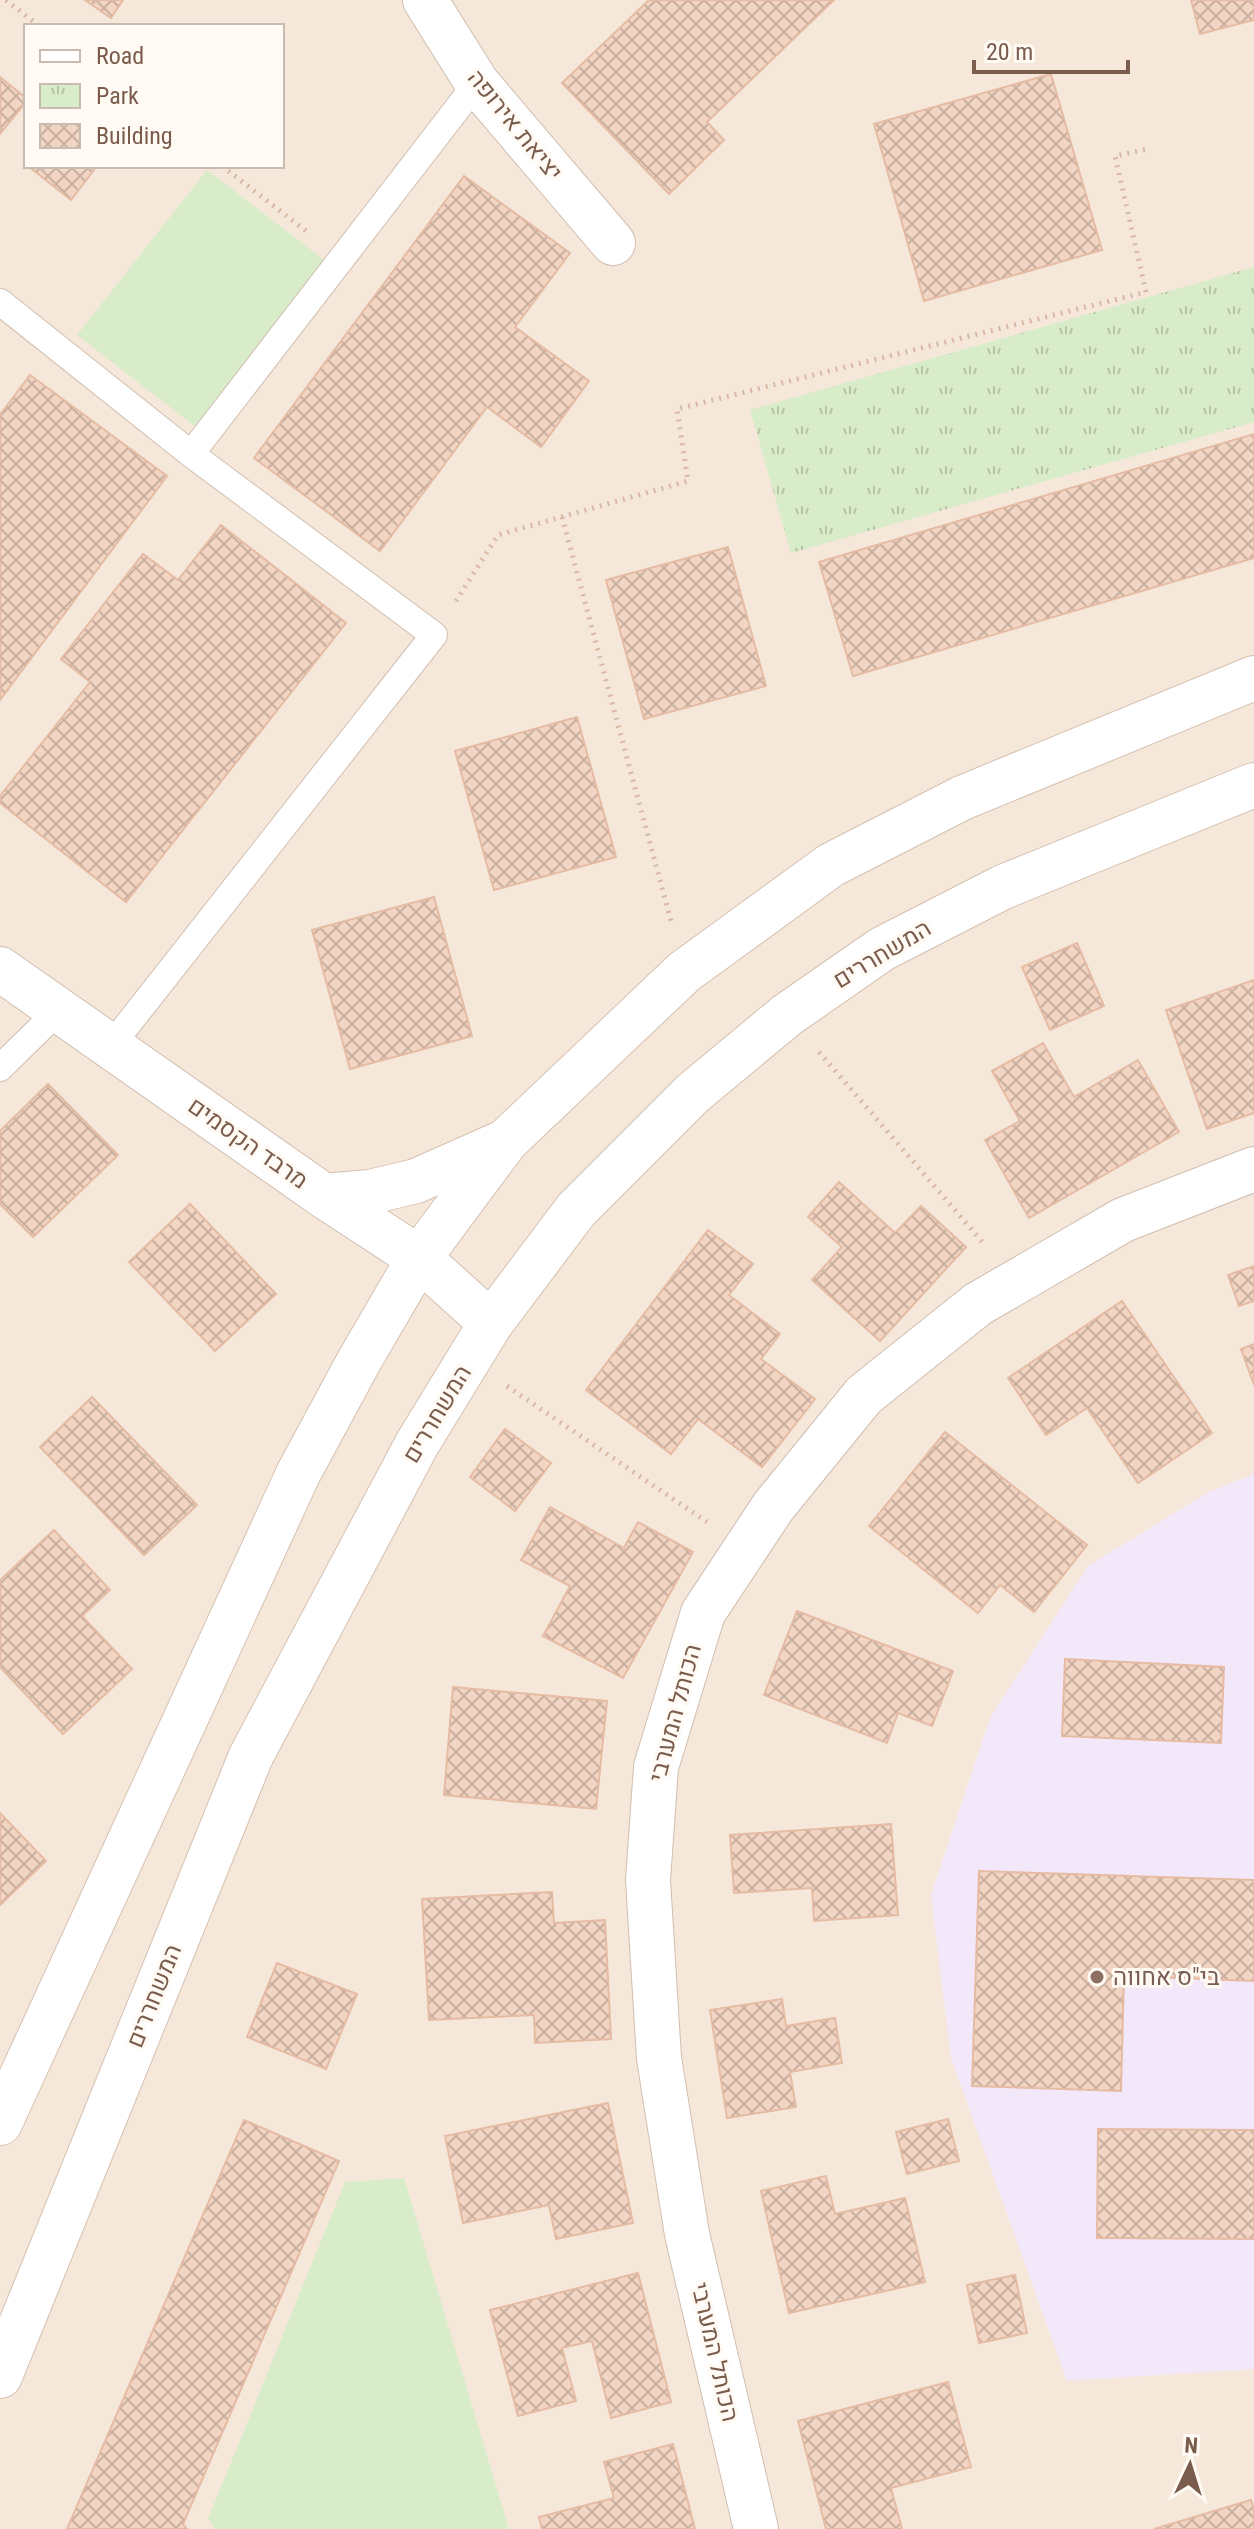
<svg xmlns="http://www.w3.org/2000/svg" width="1254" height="2529" font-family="'Roboto Condensed',Heebo,sans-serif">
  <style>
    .residential { fill: #f5e8da; fill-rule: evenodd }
    .education { fill: #f3e8fa }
    .grass { fill: #d8ecc9 }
    .park { fill: url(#park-tufts) }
    .building { fill: url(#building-cross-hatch); stroke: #e6bba3; stroke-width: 2 }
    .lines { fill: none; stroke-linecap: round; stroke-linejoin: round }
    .service-casing { stroke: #d1beb0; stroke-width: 28 }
    .minor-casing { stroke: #d1beb0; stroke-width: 46 }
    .secondary-casing { stroke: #d6c0b0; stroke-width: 46 }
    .path { stroke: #d9b8a5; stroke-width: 5; stroke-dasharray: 2 6; stroke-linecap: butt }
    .service { stroke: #fff; stroke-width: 26 }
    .minor { stroke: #fff; stroke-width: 44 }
    .secondary { stroke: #fff; stroke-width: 44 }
    .education-dot { fill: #8d6e63; stroke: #fffaf3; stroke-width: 3 }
    .labels { text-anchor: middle; stroke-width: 6; stroke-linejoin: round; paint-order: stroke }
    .street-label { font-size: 24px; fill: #7a5c4d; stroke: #fffaf3 }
    .education-label { font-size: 24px; fill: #785e54; stroke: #fffaf3; text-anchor: start }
  </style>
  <defs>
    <pattern id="park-tufts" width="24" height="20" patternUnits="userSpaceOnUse" patternTransform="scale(2)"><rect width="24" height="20" fill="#d8ecc9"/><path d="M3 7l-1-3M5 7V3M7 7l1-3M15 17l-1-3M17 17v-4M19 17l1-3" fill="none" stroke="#b4c2a5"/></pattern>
    <pattern id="building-cross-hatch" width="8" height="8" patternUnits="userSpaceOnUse" patternTransform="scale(2)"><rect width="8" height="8" fill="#f3d5c3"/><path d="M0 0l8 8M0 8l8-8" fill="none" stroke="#cab0a1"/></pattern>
  </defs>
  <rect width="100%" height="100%" fill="#fdf6ec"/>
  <path class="residential" d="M0,0H1254V2529H0ZM26,26H282V166H26Z"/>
  <path class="education" d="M1254,1474V2369L1067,2381L951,2058L931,1895L990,1718L1088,1566L1209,1492Z"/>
  <g class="grass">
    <path d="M207,170L331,265L201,431L77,335Z"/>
    <path d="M404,2178L509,2529H215L208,2519L345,2182Z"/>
  </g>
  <path class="park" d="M1254,267V422L791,553L750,410Z"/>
  <g class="building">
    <path d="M85,0H123L111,18Z"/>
    <path d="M649,0H834L707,122L724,140L669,194L562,83Z"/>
    <path d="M1191,0H1254V20L1200,34Z"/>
    <path d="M1051,74L1102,250L924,301L874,124Z"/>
    <path d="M0,77L26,98V102L0,134Z"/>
    <path d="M28,166H97L71,200Z"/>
    <path d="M464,176L570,253L515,327L589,381L541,447L487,407L380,551L254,458Z"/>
    <path d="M30,375L167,476L0,700V415Z"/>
    <path d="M1254,434V558L853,676L819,562Z"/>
    <path d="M221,525L346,623L126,902L0,803V796L90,682L61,659L143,554L178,580Z"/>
    <path d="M728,547L766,686L644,719L606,580Z"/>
    <path d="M577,717L616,857L494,890L455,751Z"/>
    <path d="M434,897L472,1036L350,1069L312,930Z"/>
    <path d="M1077,943L1104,1006L1050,1030L1022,967Z"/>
    <path d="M1254,980V1113L1207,1129L1166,1010Z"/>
    <path d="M1043,1043L1074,1097L1138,1060L1179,1132L1029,1218L985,1140L1020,1121L992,1071Z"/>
    <path d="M48,1084L118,1155L33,1237L0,1204V1131Z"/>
    <path d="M839,1182L895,1233L921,1206L966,1247L880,1341L812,1280L842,1247L808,1217Z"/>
    <path d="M190,1204L276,1294L215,1351L129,1262Z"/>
    <path d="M708,1230L753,1264L729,1295L780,1334L761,1359L815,1399L762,1467L698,1419L671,1454L586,1390Z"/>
    <path d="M1254,1266V1301L1239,1306L1228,1275Z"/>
    <path d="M1122,1301L1212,1433L1138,1483L1087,1408L1046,1435L1008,1378Z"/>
    <path d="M1254,1344V1385L1241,1349Z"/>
    <path d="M92,1397L197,1505L144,1555L40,1447Z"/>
    <path d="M505,1429L551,1463L515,1511L470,1477Z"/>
    <path d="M945,1432L1087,1545L1034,1612L1000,1585L978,1613L869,1526Z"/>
    <path d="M550,1507L624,1548L638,1522L693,1552L623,1678L543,1636L570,1586L521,1560Z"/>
    <path d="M54,1530L110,1590L82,1616L132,1669L63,1734L0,1667V1580Z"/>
    <path d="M797,1611L953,1671L932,1726L898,1713L887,1743L764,1695Z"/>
    <path d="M1065,1659L1224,1667L1221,1743L1062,1736Z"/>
    <path d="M453,1687L607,1701L596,1809L444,1795Z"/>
    <path d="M0,1813L46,1861L0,1905Z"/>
    <path d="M891,1824L898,1915L814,1921L812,1888L734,1893L730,1835Z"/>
    <path d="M979,1871L1254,1880V1981L1124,1976L1121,2091L972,2086Z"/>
    <path d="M552,1892L554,1923L605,1920L611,2039L535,2043L534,2015L429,2020L422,1899Z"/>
    <path d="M277,1963L357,1994L326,2069L247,2037Z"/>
    <path d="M782,1999L786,2026L835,2018L842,2063L790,2072L796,2107L727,2118L710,2010Z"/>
    <path d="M608,2103L633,2223L556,2239L549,2205L463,2223L445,2136Z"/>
    <path d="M948,2119L959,2161L907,2174L896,2132Z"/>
    <path d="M244,2120L339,2161L183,2524L187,2529H67Z"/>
    <path d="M1098,2129L1254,2130V2239L1097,2238Z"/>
    <path d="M826,2176L835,2214L905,2198L925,2282L789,2313L761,2191Z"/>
    <path d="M638,2273L671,2402L611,2418L592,2341L562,2348L576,2401L518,2416L490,2310Z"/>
    <path d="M1015,2275L1027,2333L979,2343L967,2285Z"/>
    <path d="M948,2382L971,2467L891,2488L902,2529H826L798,2421Z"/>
    <path d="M673,2444L695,2529H542L539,2517L614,2498L604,2462Z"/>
    <path d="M1251,2500L1254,2509V2529H1154Z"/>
  </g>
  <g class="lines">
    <defs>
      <g id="service">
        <path d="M0,302L191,454L434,635L110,1047"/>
        <path d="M191,454L477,83"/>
        <path d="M0,1068L59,1010"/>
      </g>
      <g id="minor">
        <path d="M425,0L477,83L613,243"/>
        <path d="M0,969L324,1196L419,1258L491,1323"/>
        <path d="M756,2529L687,2234L659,2058L648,1880L656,1767L703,1613L773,1507L864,1395L978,1304L1123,1220L1254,1169"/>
      </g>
      <g id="secondary">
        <path d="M324,1196L370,1192L416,1181L504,1142"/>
        <path d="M0,2123L298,1474L359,1361L419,1258L506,1141L684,972L831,865L962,798L1254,678"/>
        <path d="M0,2376L251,1756L417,1444L491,1323L576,1210L693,1093L787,1015L882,949L1003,887L1254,785"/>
      </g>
    </defs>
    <use href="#service" class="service-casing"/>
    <use href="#minor" class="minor-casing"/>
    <use href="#secondary" class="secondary-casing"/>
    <g class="path">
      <path d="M6,0L39,26"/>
      <path d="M222,166L310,234"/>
      <path d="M562,517L671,921"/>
      <path d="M456,601L498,535L688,481L677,409L1146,292L1115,156L1147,149"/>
      <path d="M819,1052L985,1245"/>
      <path d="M507,1386L707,1522"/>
    </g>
    <use href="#service" class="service"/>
    <use href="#minor" class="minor"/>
    <use href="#secondary" class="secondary"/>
  </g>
  <circle class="education-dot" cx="1097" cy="1977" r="8"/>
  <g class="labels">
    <g class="street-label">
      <text transform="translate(515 125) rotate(51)" y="8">יציאת אירופה</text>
      <text transform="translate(882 954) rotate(-31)" y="8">המשחררים</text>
      <text transform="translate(248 1143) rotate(35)" y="8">מרבד הקסמים</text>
      <text transform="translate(437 1414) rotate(-59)" y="8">המשחררים</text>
      <text transform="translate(675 1713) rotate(-75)" y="8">הכותל המערבי</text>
      <text transform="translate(154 1996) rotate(-68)" y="8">המשחררים</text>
      <text transform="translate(715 2352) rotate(77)" y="8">הכותל המערבי</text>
    </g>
    <g class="education-label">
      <text x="1113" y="1985">בי"ס אחווה</text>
    </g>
  </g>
  <rect x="24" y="24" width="260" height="144" fill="#fffaf3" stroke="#cabbb1" stroke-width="2"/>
  <rect x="40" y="50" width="40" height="12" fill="#ffffff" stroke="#cabbb1" stroke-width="2"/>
  <text x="96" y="64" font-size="24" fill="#7a5c4d">Road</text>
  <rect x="40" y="84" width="40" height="24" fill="url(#park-tufts)" stroke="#cabbb1" stroke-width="2"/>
  <text x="96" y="104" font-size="24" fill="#7a5c4d">Park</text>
  <rect x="40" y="124" width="40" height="24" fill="url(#building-cross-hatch)" stroke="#cabbb1" stroke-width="2"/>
  <text x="96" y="144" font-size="24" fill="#7a5c4d">Building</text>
  <g transform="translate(1190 2465) rotate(4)" stroke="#fffaf3" stroke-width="6" paint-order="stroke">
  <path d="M0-6L14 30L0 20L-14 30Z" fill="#7a5c4d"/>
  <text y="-12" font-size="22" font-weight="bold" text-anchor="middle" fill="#7a5c4d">N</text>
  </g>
  <path d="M974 60v12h154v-12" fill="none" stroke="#7a5c4d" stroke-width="4"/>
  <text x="986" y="60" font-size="24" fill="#7a5c4d" stroke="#fffaf3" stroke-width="6" paint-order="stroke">20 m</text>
</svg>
